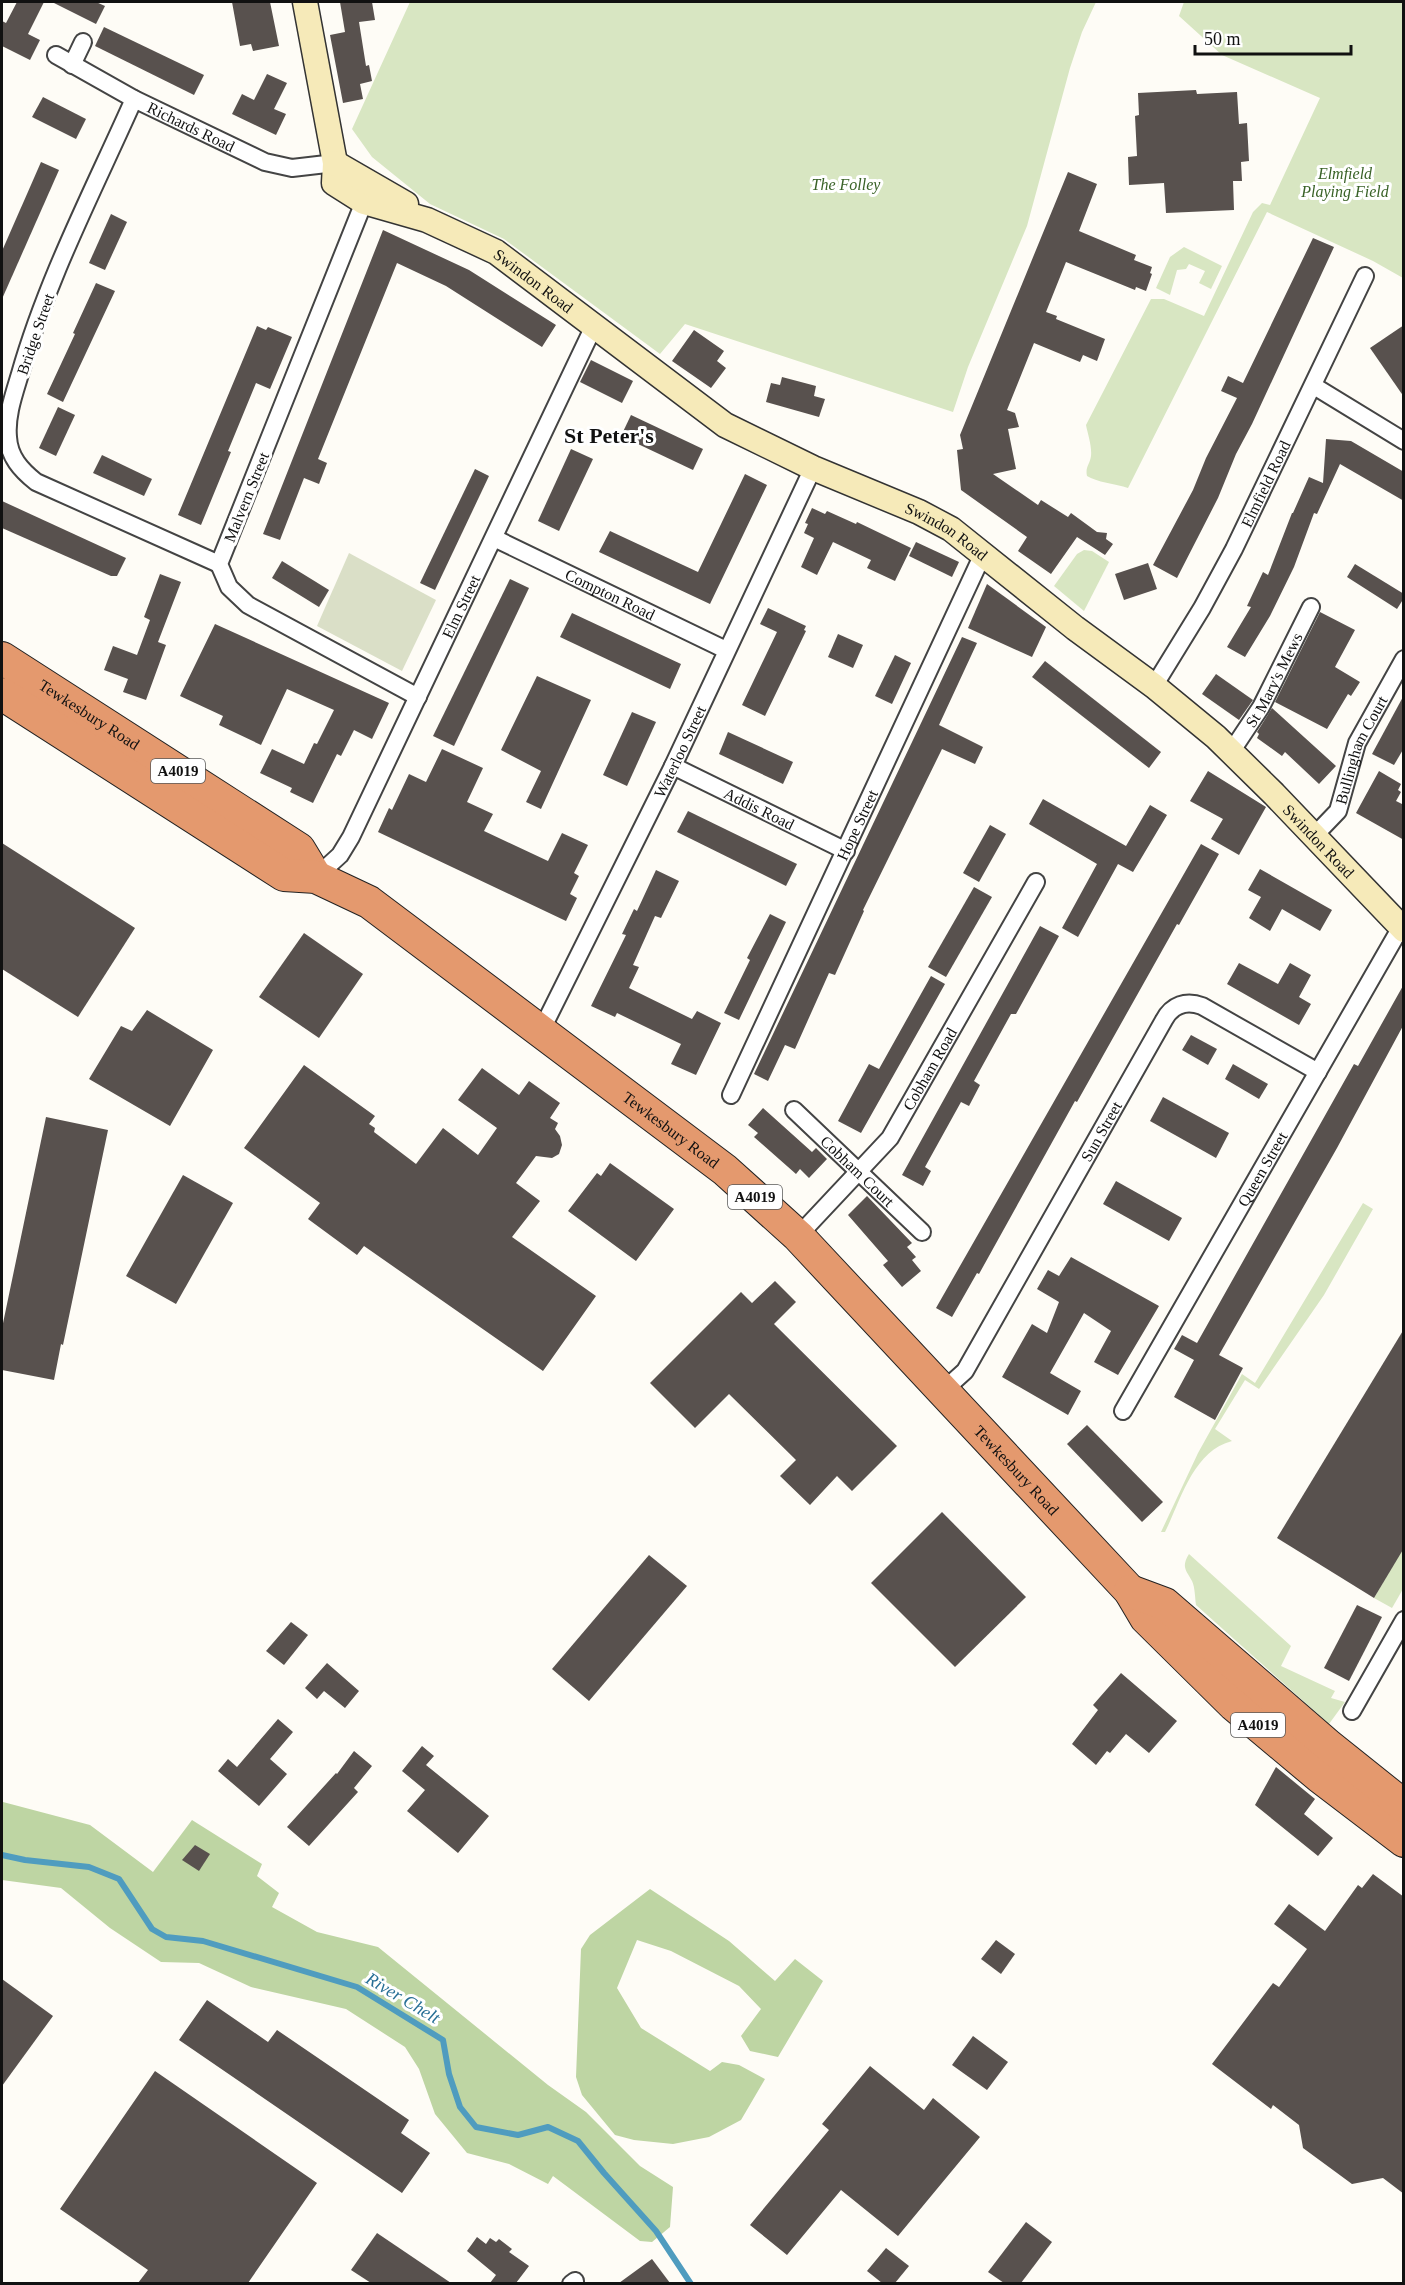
<svg xmlns="http://www.w3.org/2000/svg" width="1405" height="2285" font-family="Georgia,serif">
  <style>
    .green { fill: #d8e6c2 }
    .forest { fill: #bed5a3 }
    .cemetery { fill: #dadfc7 }
    .lines { fill: none; stroke-linecap: round; stroke-linejoin: round }
    .stream { stroke: #4f9cbf; stroke-width: 6 }
    .building { fill: #58514e }
    .street-casing { stroke: #444; stroke-width: 20 }
    .secondary-casing { stroke: #333; stroke-width: 27 }
    .highway-casing { stroke: #222; stroke-width: 34 }
    .street { stroke: #fff; stroke-width: 16 }
    .secondary { stroke: #f6eab9; stroke-width: 24 }
    .highway { stroke: #e4996e; stroke-width: 32 }
    .labels { text-anchor: middle; stroke-width: 6; stroke-linejoin: round; paint-order: stroke }
    .shield { fill: #fff; stroke: #585858; stroke-width: 1.5 }
    .shield-label { font-size: 15px; font-weight: bold; fill: #111 }
    .street-label { font-size: 16px; fill: #111; stroke: #fff }
    .park-label { font-size: 16px; font-style: italic; fill: #396227; stroke: #fff }
    .water-label { font-size: 18px; font-style: italic; fill: #276f96; stroke: #fff }
    .district-label { font-size: 22px; font-weight: bold; fill: #111; stroke: #fff }
  </style>
  <rect width="100%" height="100%" fill="#fefcf6"/>
  <g class="green">
    <path d="M410,2H1096L1082,32L1070,68L1027,226L968,367L953,412L685,324L660,354L504,239L430,204L372,157L352,129Z"/>
    <path d="M1184,2H1403V278L1373,261L1267,212L1128,488C1116,484 1096,482 1087,476C1085,467 1090,464 1091,456C1092,446 1088,435 1086,425L1151,299H1164L1204,316L1253,212L1262,203L1270,205L1320,98L1222,55L1179,16Z"/>
    <path d="M1184,247L1222,266L1211,289L1199,283L1205,271L1189,264L1186,269L1177,270L1170,295L1156,288L1170,257Z"/>
    <path d="M1084,550L1092,551L1109,562L1084,611L1054,586L1077,554Z"/>
    <path d="M1363,1203L1373,1209L1324,1295L1259,1389L1245,1380L1215,1429L1232,1441C1193,1451 1181,1500 1165,1532H1161L1198,1453L1242,1374L1255,1383Z"/>
    <path d="M1403,1548V1589L1392,1608L1374,1598Z"/>
    <path d="M1189,1554L1291,1646L1281,1666L1335,1691L1331,1698L1345,1702L1329,1724L1196,1605C1195,1598 1195,1587 1192,1581C1186,1570 1181,1567 1189,1554Z"/>
  </g>
  <g class="forest">
    <path d="M3,1802L90,1825L153,1872L192,1820L262,1864L257,1876L279,1893L272,1907L317,1932L378,1947L548,2085L586,2112L640,2166L673,2187L670,2227L652,2242L640,2241L553,2176L548,2184L509,2164L467,2153L435,2114L419,2069L405,2047L346,2009L251,1987L199,1963L161,1962L110,1928L61,1888L2,1880V1803Z"/>
    <path d="M650,1889L729,1941L775,1981L795,1959L823,1981L778,2057L750,2051L741,2036L761,2009L739,1986L671,1951L637,1940L617,1988L641,2028L710,2071L722,2062L739,2065L765,2079L741,2120L709,2137L673,2144L634,2140L615,2135L582,2095L576,2077L581,1949L590,1935Z"/>
  </g>
  <path class="cemetery" d="M349,553L436,600L402,671L317,626Z"/>
  <g class="lines">
    <path class="stream" d="M2,1855L25,1860L89,1867L119,1879L152,1929L166,1937L203,1941L357,1987L443,2040L449,2074L460,2107L476,2127L518,2135L548,2127L578,2141L604,2173L656,2231L691,2284"/>
  </g>
  <g class="building">
    <path d="M17,2H44L28,34L40,40L30,60L2,46V21L6,23Z"/>
    <path d="M52,2H96L105,6L96,24Z"/>
    <path d="M232,2H270L279,46L253,51L251,44L240,46Z"/>
    <path d="M340,2H372L375,20L359,22L366,66L369,65L372,81L360,84L363,99L343,103L330,35L345,32Z"/>
    <path d="M104,27L204,75L194,95L95,46Z"/>
    <path d="M267,74L287,83L274,109L286,114L276,135L232,114L242,94L254,100Z"/>
    <path d="M1196,90L1197,94L1237,92L1239,124L1247,123L1249,161L1241,162L1242,181H1233L1234,210L1166,213L1164,183L1129,185L1128,157L1137,156L1135,116L1139,115L1138,93Z"/>
    <path d="M43,97L86,119L76,139L32,117Z"/>
    <path d="M41,162L59,170L2,299V251Z"/>
    <path d="M1068,172L1097,184L1079,231L1136,255L1134,260L1152,267L1150,273L1152,274L1146,291L1136,287L1135,290L1066,262L1046,312L1057,316L1056,319L1105,339L1097,361L1083,355L1080,362L1034,343L1007,410L1015,413L1019,427L1008,429L1016,469L993,474L1038,505L1041,500L1068,517L1071,513L1097,532L1107,533L1106,539L1113,544L1105,555L1077,537L1051,574L1018,551L1027,537L961,490L957,450L963,449L960,435Z"/>
    <path d="M111,214L127,222L105,270L89,263Z"/>
    <path d="M383,230L469,270L556,325L542,347L446,286L397,263L318,459L327,463L319,484L304,478L280,540L263,534Z"/>
    <path d="M1313,238L1334,247L1252,424L1236,454L1218,498L1177,578L1153,565L1193,490L1206,458L1237,398L1221,391L1228,376L1243,383Z"/>
    <path d="M96,283L115,291L63,402L47,394L75,334L73,333Z"/>
    <path d="M1404,325V397L1370,348Z"/>
    <path d="M257,326L266,330L268,327L292,337L270,389L256,383L228,451L231,452L201,525L178,515Z"/>
    <path d="M694,330L724,351L717,361L726,368L711,388L672,361Z"/>
    <path d="M591,360L633,381L622,403L580,382Z"/>
    <path d="M782,377L816,386L814,396L825,399L819,417L766,402L771,383L780,385Z"/>
    <path d="M58,407L75,415L56,456L39,448Z"/>
    <path d="M631,415L703,449L693,470L621,436Z"/>
    <path d="M1326,439L1351,441L1404,472V501L1340,464L1317,514L1314,513L1294,567L1270,616L1245,657L1227,647L1251,607L1247,606L1263,572L1268,575L1292,513H1293L1309,477L1323,483Z"/>
    <path d="M571,449L593,459L559,531L538,521Z"/>
    <path d="M102,455L152,479L144,496L93,473Z"/>
    <path d="M475,469L489,476L435,590L420,583Z"/>
    <path d="M745,474L767,485L710,604L599,552L610,531L698,572Z"/>
    <path d="M2,501L126,558L117,576H111L2,528Z"/>
    <path d="M812,508L825,514L827,511L856,524L857,522L911,548L895,581L867,568L871,560L833,542L817,575L801,567L814,538L804,533L808,524L805,523Z"/>
    <path d="M916,542L959,562L952,577L909,556Z"/>
    <path d="M282,561L329,590L319,607L272,578Z"/>
    <path d="M1148,563L1157,589L1124,600L1115,574Z"/>
    <path d="M1355,564L1404,594V598L1397,609L1347,577Z"/>
    <path d="M160,574L181,582L158,642L166,645L146,700L123,692L128,679L104,670L113,646L137,655L150,620L144,617Z"/>
    <path d="M510,579L529,588L454,746L433,736Z"/>
    <path d="M987,584L1046,627L1032,657L968,628Z"/>
    <path d="M768,608L806,626L804,630L806,631L765,716L742,705L777,632L760,624Z"/>
    <path d="M1320,612L1355,630L1335,667L1360,682L1351,696L1348,694L1327,729L1275,702Z"/>
    <path d="M572,613L681,664L670,689L560,637Z"/>
    <path d="M215,624L389,703L372,739L354,730L341,756L337,754L313,803L290,792L292,788L260,773L272,749L304,764L314,743L317,744L334,710L287,689L261,745L219,725L223,716L180,696Z"/>
    <path d="M838,634L863,645L853,668L828,657Z"/>
    <path d="M962,637L977,643L939,725L983,747L975,764L942,749L863,910L864,911L835,975L829,973L795,1049L785,1045L768,1081L754,1074Z"/>
    <path d="M895,655L911,663L892,704L875,696Z"/>
    <path d="M1045,661L1161,752L1149,768L1032,677Z"/>
    <path d="M1216,674L1253,700L1239,720L1202,694Z"/>
    <path d="M537,676L591,700L541,809L526,802L541,771L501,750Z"/>
    <path d="M1404,695V748L1394,765L1372,754Z"/>
    <path d="M1272,708L1336,766L1319,784L1285,752L1282,756L1257,738L1259,734L1257,732Z"/>
    <path d="M632,712L656,722L627,786L603,775Z"/>
    <path d="M728,732L793,762L783,784L719,754Z"/>
    <path d="M442,749L483,768L467,802L493,814L484,831L548,861L562,833L588,845L574,873L579,876L570,894L577,898L566,921L378,832L389,808L392,810L409,774L426,782Z"/>
    <path d="M1208,771L1266,807L1239,855L1211,839L1223,819L1190,801Z"/>
    <path d="M1379,771L1401,784L1398,790L1401,792L1396,801L1404,805V840L1356,813Z"/>
    <path d="M1043,799L1126,846L1150,805L1167,815L1133,872L1118,864L1078,937L1062,928L1097,864L1029,824Z"/>
    <path d="M688,811L797,864L786,886L677,832Z"/>
    <path d="M990,825L1006,834L979,882L963,873Z"/>
    <path d="M2,843L135,928L78,1017L2,969Z"/>
    <path d="M1201,844L1219,854L1179,925L1177,924L1077,1102L1075,1101L979,1274L977,1273L952,1317L936,1308Z"/>
    <path d="M1260,869L1332,910L1320,931L1282,909L1270,931L1249,918L1261,897L1248,890Z"/>
    <path d="M656,870L679,881L661,918L655,916L633,965L639,967L629,988L692,1019L697,1011L721,1023L696,1075L671,1064L681,1044L617,1013L615,1017L591,1006L626,935L622,934L634,909L637,911Z"/>
    <path d="M974,887L992,897L946,977L928,967Z"/>
    <path d="M770,914L786,922L739,1020L724,1013L750,960L747,958Z"/>
    <path d="M1040,926L1059,936L1016,1014H1011L974,1081L980,1085L969,1106L961,1102L925,1167L931,1171L923,1186L902,1175Z"/>
    <path d="M304,933L363,974L319,1038L259,997Z"/>
    <path d="M1239,963L1278,984L1290,963L1311,975L1299,997L1311,1004L1299,1025L1227,984Z"/>
    <path d="M931,976L945,984L861,1133L838,1121L869,1064L879,1069Z"/>
    <path d="M1404,984V1024L1337,1148L1219,1355L1243,1368L1215,1420L1174,1397L1194,1360L1174,1349L1182,1335L1197,1343L1354,1064L1358,1066Z"/>
    <path d="M147,1010L213,1050L170,1126L89,1079L121,1026L132,1031Z"/>
    <path d="M1191,1035L1217,1049L1208,1065L1182,1050Z"/>
    <path d="M1233,1064L1268,1084L1259,1099L1225,1079Z"/>
    <path d="M304,1065L375,1116L369,1124L375,1128L374,1132L416,1164L443,1128L478,1155L497,1128L458,1100L482,1068L519,1095L529,1081L560,1103L550,1118L558,1123L555,1129L560,1136L562,1145L559,1154L552,1158L536,1156L516,1183L540,1201L512,1237L596,1296L543,1371L364,1246L357,1255L308,1219L320,1203L244,1148Z"/>
    <path d="M1163,1097L1229,1133L1216,1158L1150,1121Z"/>
    <path d="M763,1108L812,1152L816,1148L827,1159L809,1178L800,1169L796,1174L754,1137L758,1133L748,1125Z"/>
    <path d="M46,1117L108,1130L63,1345L61,1344L54,1380L2,1370V1328Z"/>
    <path d="M610,1163L674,1209L636,1261L568,1211L597,1173L601,1176Z"/>
    <path d="M183,1175L233,1203L176,1304L126,1276Z"/>
    <path d="M1116,1181L1182,1218L1169,1241L1103,1204Z"/>
    <path d="M867,1196L912,1243L907,1247L916,1257L912,1260L921,1271L902,1287L883,1265L888,1261L848,1215Z"/>
    <path d="M1071,1257L1159,1306L1118,1375L1094,1362L1111,1331L1084,1313L1050,1373L1081,1391L1068,1415L1002,1377L1032,1324L1047,1333L1059,1302L1037,1289L1048,1270L1059,1276Z"/>
    <path d="M775,1281L796,1302L774,1324L897,1446L852,1491L837,1476L810,1505L780,1476L796,1460L729,1394L695,1428L650,1383L741,1292L752,1303Z"/>
    <path d="M1404,1329V1548L1374,1598L1277,1538Z"/>
    <path d="M1087,1425L1163,1502L1142,1522L1067,1444Z"/>
    <path d="M942,1512L1026,1597L955,1667L871,1583Z"/>
    <path d="M649,1555L687,1586L589,1701L552,1669Z"/>
    <path d="M1357,1605L1382,1617L1349,1681L1324,1668Z"/>
    <path d="M291,1622L308,1635L284,1665L266,1651Z"/>
    <path d="M327,1663L359,1691L345,1708L324,1691L317,1699L305,1688Z"/>
    <path d="M1121,1673L1177,1721L1149,1753L1126,1734L1110,1753L1107,1751L1096,1765L1072,1744L1098,1710L1093,1705Z"/>
    <path d="M278,1719L293,1732L270,1759L287,1774L259,1806L218,1771L228,1759L237,1767Z"/>
    <path d="M422,1746L434,1756L426,1765L489,1816L458,1853L407,1811L425,1790L402,1771Z"/>
    <path d="M354,1751L372,1766L354,1788L358,1792L309,1846L287,1827L336,1773L337,1774Z"/>
    <path d="M1276,1767L1315,1799L1304,1814L1333,1838L1318,1856L1255,1805Z"/>
    <path d="M195,1845L210,1854L199,1871L182,1860Z"/>
    <path d="M1373,1874L1404,1897V2194L1383,2178L1352,2184L1303,2148L1299,2125L1273,2105L1271,2109L1212,2064L1273,1983L1279,1987L1307,1949L1274,1924L1289,1904L1325,1931L1358,1885L1362,1888Z"/>
    <path d="M996,1940L1015,1954L1001,1974L981,1959Z"/>
    <path d="M2,1979L53,2016L2,2086Z"/>
    <path d="M207,2000L268,2042L277,2030L409,2120L401,2133L430,2153L402,2193L179,2040Z"/>
    <path d="M973,2036L1008,2062L987,2090L952,2065Z"/>
    <path d="M870,2066L924,2110L933,2098L980,2137L898,2236L841,2190L787,2255L750,2225L829,2130L822,2124Z"/>
    <path d="M155,2071L317,2183L248,2283H138L148,2270L60,2209Z"/>
    <path d="M1026,2222L1052,2242L1021,2283H1004L988,2272Z"/>
    <path d="M377,2233L451,2283H371L351,2270Z"/>
    <path d="M477,2237L486,2244L490,2238L496,2242L499,2239L512,2249L509,2252L529,2266L516,2283H490L496,2275L467,2251Z"/>
    <path d="M886,2248L909,2266L895,2283H882L867,2271Z"/>
    <path d="M652,2259L670,2283H619Z"/>
  </g>
  <g class="lines">
    <defs>
      <g id="street">
        <path id="s1" d="M56,55L134,99L265,162L292,168L335,163"/>
        <path d="M72,65L83,42"/>
        <path d="M134,99C94,189 47,279 20,374C14,394 6,416 8,437C9,457 21,470 36,482L219,564"/>
        <path d="M364,202L219,564L229,587L248,605L418,697"/>
        <path d="M1314,386L1404,441"/>
        <path id="s2" d="M494,538L726,650"/>
        <path id="s3" d="M1154,686L1202,608L1234,549L1365,276"/>
        <path id="s4" d="M1231,752L1261,707L1311,607"/>
        <path id="s5" d="M673,766L846,851"/>
        <path id="s6" d="M1314,836L1338,811L1357,743L1404,659"/>
        <path id="s7" d="M316,877L340,855L351,837L594,326"/>
        <path id="s8" d="M541,1031L673,766L813,468"/>
        <path id="s9" d="M731,1095L983,554"/>
        <path id="s10" d="M794,1110L922,1232"/>
        <path id="s11" d="M798,1236L890,1138L1036,882"/>
        <path id="s12" d="M944,1390L965,1371L1164,1020C1172,1005 1186,1000 1202,1006L1318,1072"/>
        <path id="s13" d="M1123,1411L1401,927"/>
        <path d="M1352,1711L1404,1620"/>
        <path d="M571,2284L575,2281"/>
      </g>
      <g id="secondary">
        <path id="s14" d="M305,2L335,163L334,183L364,202L427,220L496,252L725,425L813,468L919,512L951,529L1075,628L1154,686L1216,737L1274,794L1404,930"/>
        <path d="M335,163L406,204"/>
      </g>
      <g id="highway">
        <path id="s15" d="M2,658L299,849L316,877"/>
        <path id="s16" d="M2,694L284,875L316,877L369,902L725,1170L798,1236L1130,1591L1146,1618L1234,1705L1320,1777L1404,1841"/>
        <path d="M1130,1591L1165,1604L1329,1746L1404,1806"/>
      </g>
    </defs>
    <use href="#street" class="street-casing"/>
    <use href="#secondary" class="secondary-casing"/>
    <use href="#highway" class="highway-casing"/>
    <use href="#street" class="street"/>
    <use href="#secondary" class="secondary"/>
    <use href="#highway" class="highway"/>
  </g>
  <g class="labels">
    <g class="shield">
      <rect x="151" y="759" width="54" height="24" rx="4.5"/>
      <rect x="728" y="1185" width="54" height="24" rx="4.5"/>
      <rect x="1231" y="1713" width="54" height="24" rx="4.5"/>
    </g>
    <g class="shield-label">
      <text x="178" y="776">A4019</text>
      <text x="755" y="1202">A4019</text>
      <text x="1258" y="1730">A4019</text>
    </g>
    <g class="street-label">
      <text dy="6" stroke="none"><textPath href="#s1" startOffset="153">Richards Road</textPath></text>
      <text dy="6" stroke="none"><textPath href="#s14" startOffset="408">Swindon Road</textPath></text>
      <text transform="translate(35 334) rotate(-71)" y="6">Bridge Street</text>
      <text dy="6" stroke="none"><textPath href="#s3" startOffset="231">Elmfield Road</textPath></text>
      <text transform="translate(246 497) rotate(-68)" y="6">Malvern Street</text>
      <text dy="6" stroke="none"><textPath href="#s14" startOffset="894">Swindon Road</textPath></text>
      <text dy="6" stroke="none"><textPath href="#s2" startOffset="129">Compton Road</textPath></text>
      <text dy="6" stroke="none"><textPath href="#s7" startOffset="309">Elm Street</textPath></text>
      <text dy="6" stroke="none"><textPath href="#s4" startOffset="84">St Mary's Mews</textPath></text>
      <text dy="6" stroke="none"><textPath href="#s15" startOffset="104">Tewkesbury Road</textPath></text>
      <text dy="6" stroke="none"><textPath href="#s8" startOffset="312">Waterloo Street</textPath></text>
      <text dy="6" stroke="none"><textPath href="#s6" startOffset="100">Bullingham Court</textPath></text>
      <text dy="6" stroke="none"><textPath href="#s5" startOffset="96">Addis Road</textPath></text>
      <text dy="6" stroke="none"><textPath href="#s9" startOffset="298">Hope Street</textPath></text>
      <text dy="6" stroke="none"><textPath href="#s14" startOffset="1380">Swindon Road</textPath></text>
      <text dy="6" stroke="none"><textPath href="#s11" startOffset="214">Cobham Road</textPath></text>
      <text dy="6" stroke="none"><textPath href="#s16" startOffset="804">Tewkesbury Road</textPath></text>
      <text dy="6" stroke="none"><textPath href="#s12" startOffset="304">Sun Street</textPath></text>
      <text dy="6" stroke="none"><textPath href="#s13" startOffset="279">Queen Street</textPath></text>
      <text dy="6" stroke="none"><textPath href="#s10" startOffset="88">Cobham Court</textPath></text>
      <text dy="6" stroke="none"><textPath href="#s16" startOffset="1290">Tewkesbury Road</textPath></text>
    </g>
    <g class="park-label">
      <text x="1345" y="179">Elmfield<tspan x="1345" dy="18">Playing Field</tspan></text>
      <text x="846" y="190">The Folley</text>
    </g>
    <g class="water-label">
      <text transform="translate(403 1998) rotate(31)" y="6">River Chelt</text>
    </g>
    <g class="district-label">
      <text x="609" y="443">St Peter's</text>
    </g>
  </g>
  <rect width="1405" height="2285" fill="none" stroke="#111111" stroke-width="6"/>
  <path d="M1195 45v9h156v-9" fill="none" stroke="#111111" stroke-width="3"/>
  <text x="1204" y="45" font-size="18" fill="#111111" stroke="#ffffff" stroke-width="4.5" paint-order="stroke">50 m</text>
</svg>
